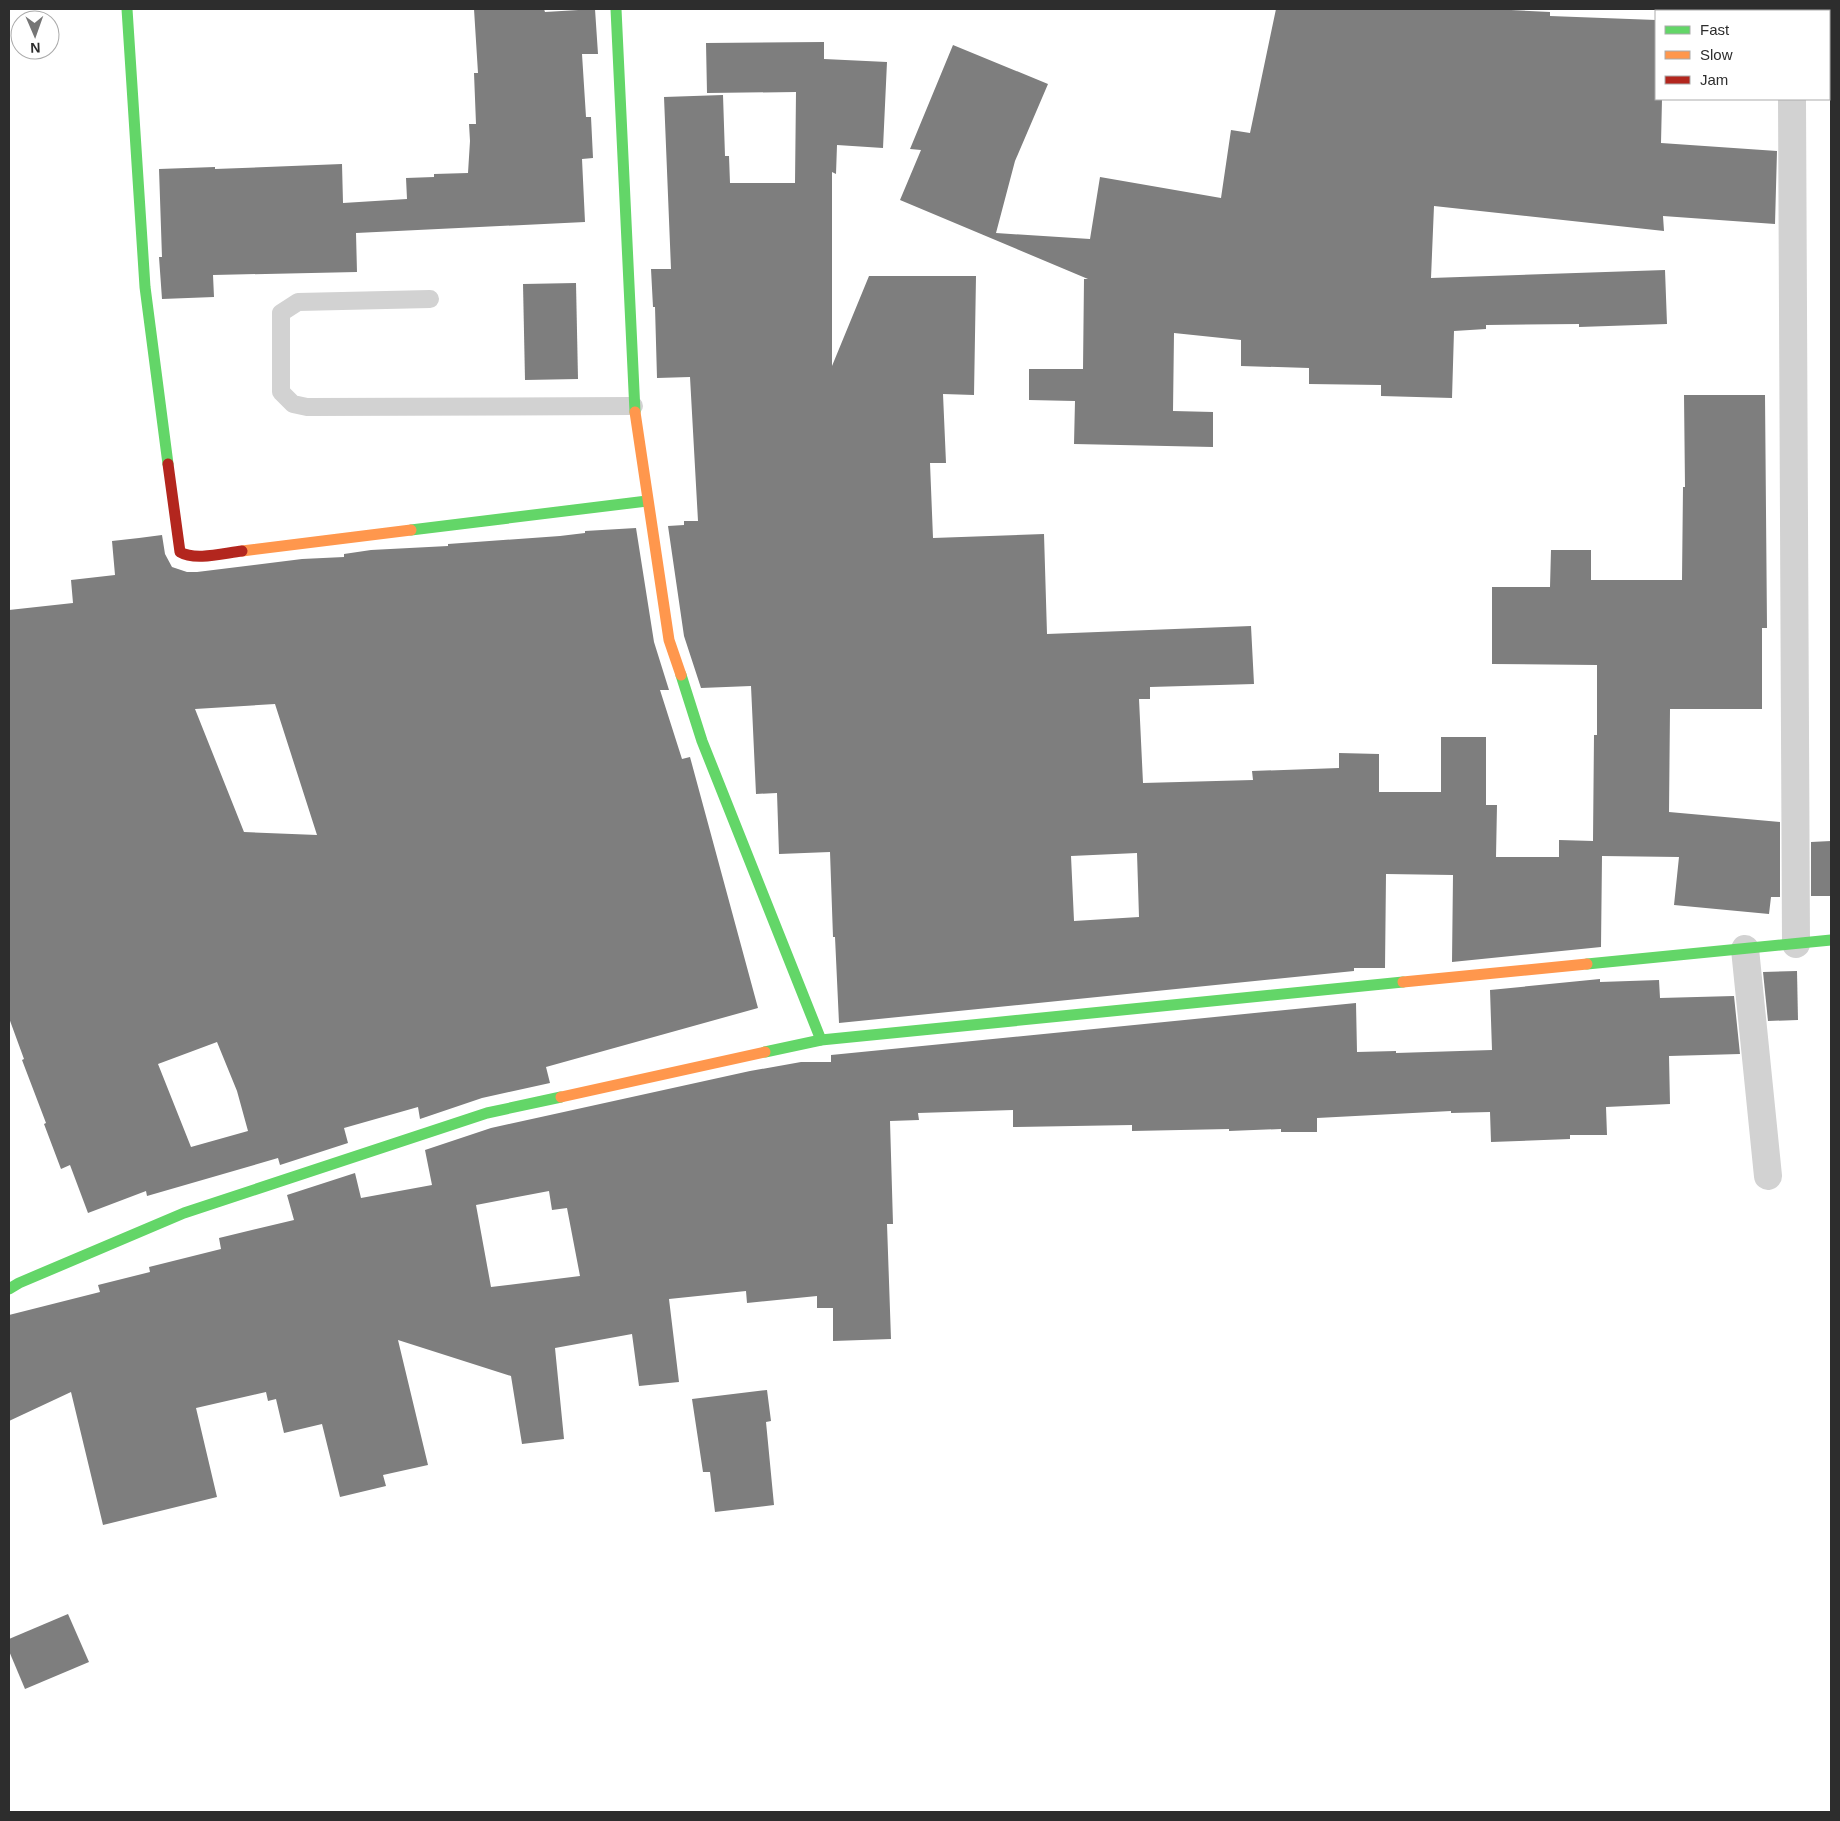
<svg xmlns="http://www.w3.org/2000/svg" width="1840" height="1821" font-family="Arial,sans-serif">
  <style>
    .building { fill: #7e7e7e; fill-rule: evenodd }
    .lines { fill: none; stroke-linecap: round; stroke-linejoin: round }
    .lane { stroke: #d2d2d2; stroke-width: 18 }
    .street { stroke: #d2d2d2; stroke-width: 28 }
    .fast { stroke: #63d668; stroke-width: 11 }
    .slow { stroke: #ff974d; stroke-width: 11 }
    .jam { stroke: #b3261e; stroke-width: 11 }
  </style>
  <rect width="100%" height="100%" fill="#fff"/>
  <g class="building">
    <path d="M474,9H544L545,12L595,9L598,54H582L586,117H591L593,158L582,159L585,222L356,233L357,272L213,275L214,297L162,299L159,257H162L159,169L215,167V169L342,164L343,203L407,199L406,178L434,177V174L468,173L470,141L469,124H476L474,73H478Z"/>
    <path d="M1276,9H1491L1550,12V16L1656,20V99H1662L1661,143L1777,151L1775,224L1663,216L1664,231L1434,206L1431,278L1665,270L1667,324L1579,327V324L1486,325V329L1454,331L1452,398L1381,396V385L1309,384V368L1241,366V340L1174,333L1173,411L1213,412V447L1074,444L1075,401L1029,400V369H1083L1084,279H1088L900,200L921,150L910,149L953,45L1048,84L1015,161L996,233L1090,239L1100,177L1221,198L1231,130L1250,133Z"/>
    <path d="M824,42V59L887,62L883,148L837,145L836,174L832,172V366L869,276H976L974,395L943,394L946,463H930L933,538L1044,534L1047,634L1251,626L1254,684L1150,687V699H1139L1143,783L1253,780L1252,771L1339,768V753L1379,754V792H1441V737H1486V805H1497L1496,857H1559V840L1593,841L1594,735H1597V665L1492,664V587H1550L1551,550H1591V580H1682L1683,487H1685L1684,395H1765L1767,628H1762V709H1670L1669,812L1780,822V897H1771L1769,914L1674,905L1679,857L1602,856L1601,947L1452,962L1453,875L1386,874L1385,968H1354V971L839,1023L835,937H833L830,852L779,854L777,793L756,794L751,686L701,688L684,636L668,526L684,525V521H698L690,377L657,378L655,307H653L651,269H671L664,97L723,95L725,156H729L730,183H795L796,92L707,93L706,43ZM1137,853L1139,917L1074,921L1071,856Z"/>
    <path d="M576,283L578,379L525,380L523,284Z"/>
    <path d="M636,528L654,642L669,690H660L682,759L690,757L758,1008L546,1067L550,1083L482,1098L420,1119L418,1107L344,1128L348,1143L280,1165L278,1158L147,1196L146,1191L88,1213L70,1165L61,1169L44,1124L46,1123L22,1060L24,1059L9,1018V610L73,603L71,580L115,575L112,541L139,538L162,535L165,554L172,567L187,572H197L302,559L344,557V554L371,550L448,546V544L560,536L585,533V531ZM275,704L317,835L244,832L195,709ZM217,1042L237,1091L248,1131L191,1147L158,1064Z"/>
    <path d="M1831,841V896H1811V842Z"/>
    <path d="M1797,971L1798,1020L1768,1021L1763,972Z"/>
    <path d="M1600,979V982L1659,980L1660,998L1734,996L1740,1054L1669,1056L1670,1104L1606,1107L1607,1135H1570V1139L1491,1142L1490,1112L1451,1113V1111L1317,1118V1132H1281V1129L1229,1131V1129L1132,1131V1125L1013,1127V1110L918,1113L919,1120L890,1121L893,1224H887L891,1339L833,1341V1308H817V1296L747,1303L746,1291L669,1299L679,1382L639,1386L632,1334L555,1348L564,1439L522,1444L511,1376L398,1340L428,1465L383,1475L386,1486L340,1497L322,1424L284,1433L276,1399L268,1401L266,1392L196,1408L217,1497L103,1525L71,1392L9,1421V1315L100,1292L98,1285L150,1272L149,1267L221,1249L219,1238L294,1220L287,1195L355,1173L361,1198L432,1185L425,1150L491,1128L750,1071L801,1062H831V1055L1356,1003L1357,1052L1396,1051V1053L1492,1050L1490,990ZM549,1191L552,1210L567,1208L580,1276L491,1287L476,1205Z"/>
    <path d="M767,1390L771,1421L766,1422L774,1505L715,1512L710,1472H703L692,1399Z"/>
    <path d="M68,1614L89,1662L25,1689L9,1651V1639Z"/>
  </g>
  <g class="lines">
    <path class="lane" d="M430,299L298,302L281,313V392L293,404L307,407L634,406"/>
    <g class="street">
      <path d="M1792,99L1796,944"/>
      <path d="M1745,949L1768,1176"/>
    </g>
    <g class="fast">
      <path d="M127,9L145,287L168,464"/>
      <path d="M616,9L635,412"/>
      <path d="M411,530L647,501"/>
      <path d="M681,675L702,741L821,1040"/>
      <path d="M1587,964L1831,940"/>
      <path d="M765,1052L821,1040L1403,982"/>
      <path d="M9,1289L19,1283L184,1213L487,1113L561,1097"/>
    </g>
    <g class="slow">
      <path d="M635,412L669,640L681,675"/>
      <path d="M242,551L411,530"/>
      <path d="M1403,982L1587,964"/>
      <path d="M561,1097L765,1052"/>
    </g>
    <path class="jam" d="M168,464L180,552C195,561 224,553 242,551"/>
  </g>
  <rect width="1840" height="1821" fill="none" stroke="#2d2d2d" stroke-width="20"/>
  <rect x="1655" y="10" width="175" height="90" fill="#ffffff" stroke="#ababab"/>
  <rect x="1665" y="26" width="25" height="8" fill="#63d668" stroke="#ababab"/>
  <text x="1700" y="35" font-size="15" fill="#2d2d2d">Fast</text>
  <rect x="1665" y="51" width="25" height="8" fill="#ff974d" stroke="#ababab"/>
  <text x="1700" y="60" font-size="15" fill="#2d2d2d">Slow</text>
  <rect x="1665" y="76" width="25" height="8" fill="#b3261e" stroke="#ababab"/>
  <text x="1700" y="85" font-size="15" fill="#2d2d2d">Jam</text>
  <g transform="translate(35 35) rotate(178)"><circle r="24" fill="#ffffff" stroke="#ababab"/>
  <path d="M0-4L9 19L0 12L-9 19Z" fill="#767676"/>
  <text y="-8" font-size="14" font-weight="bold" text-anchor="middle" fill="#2d2d2d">N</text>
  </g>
</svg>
